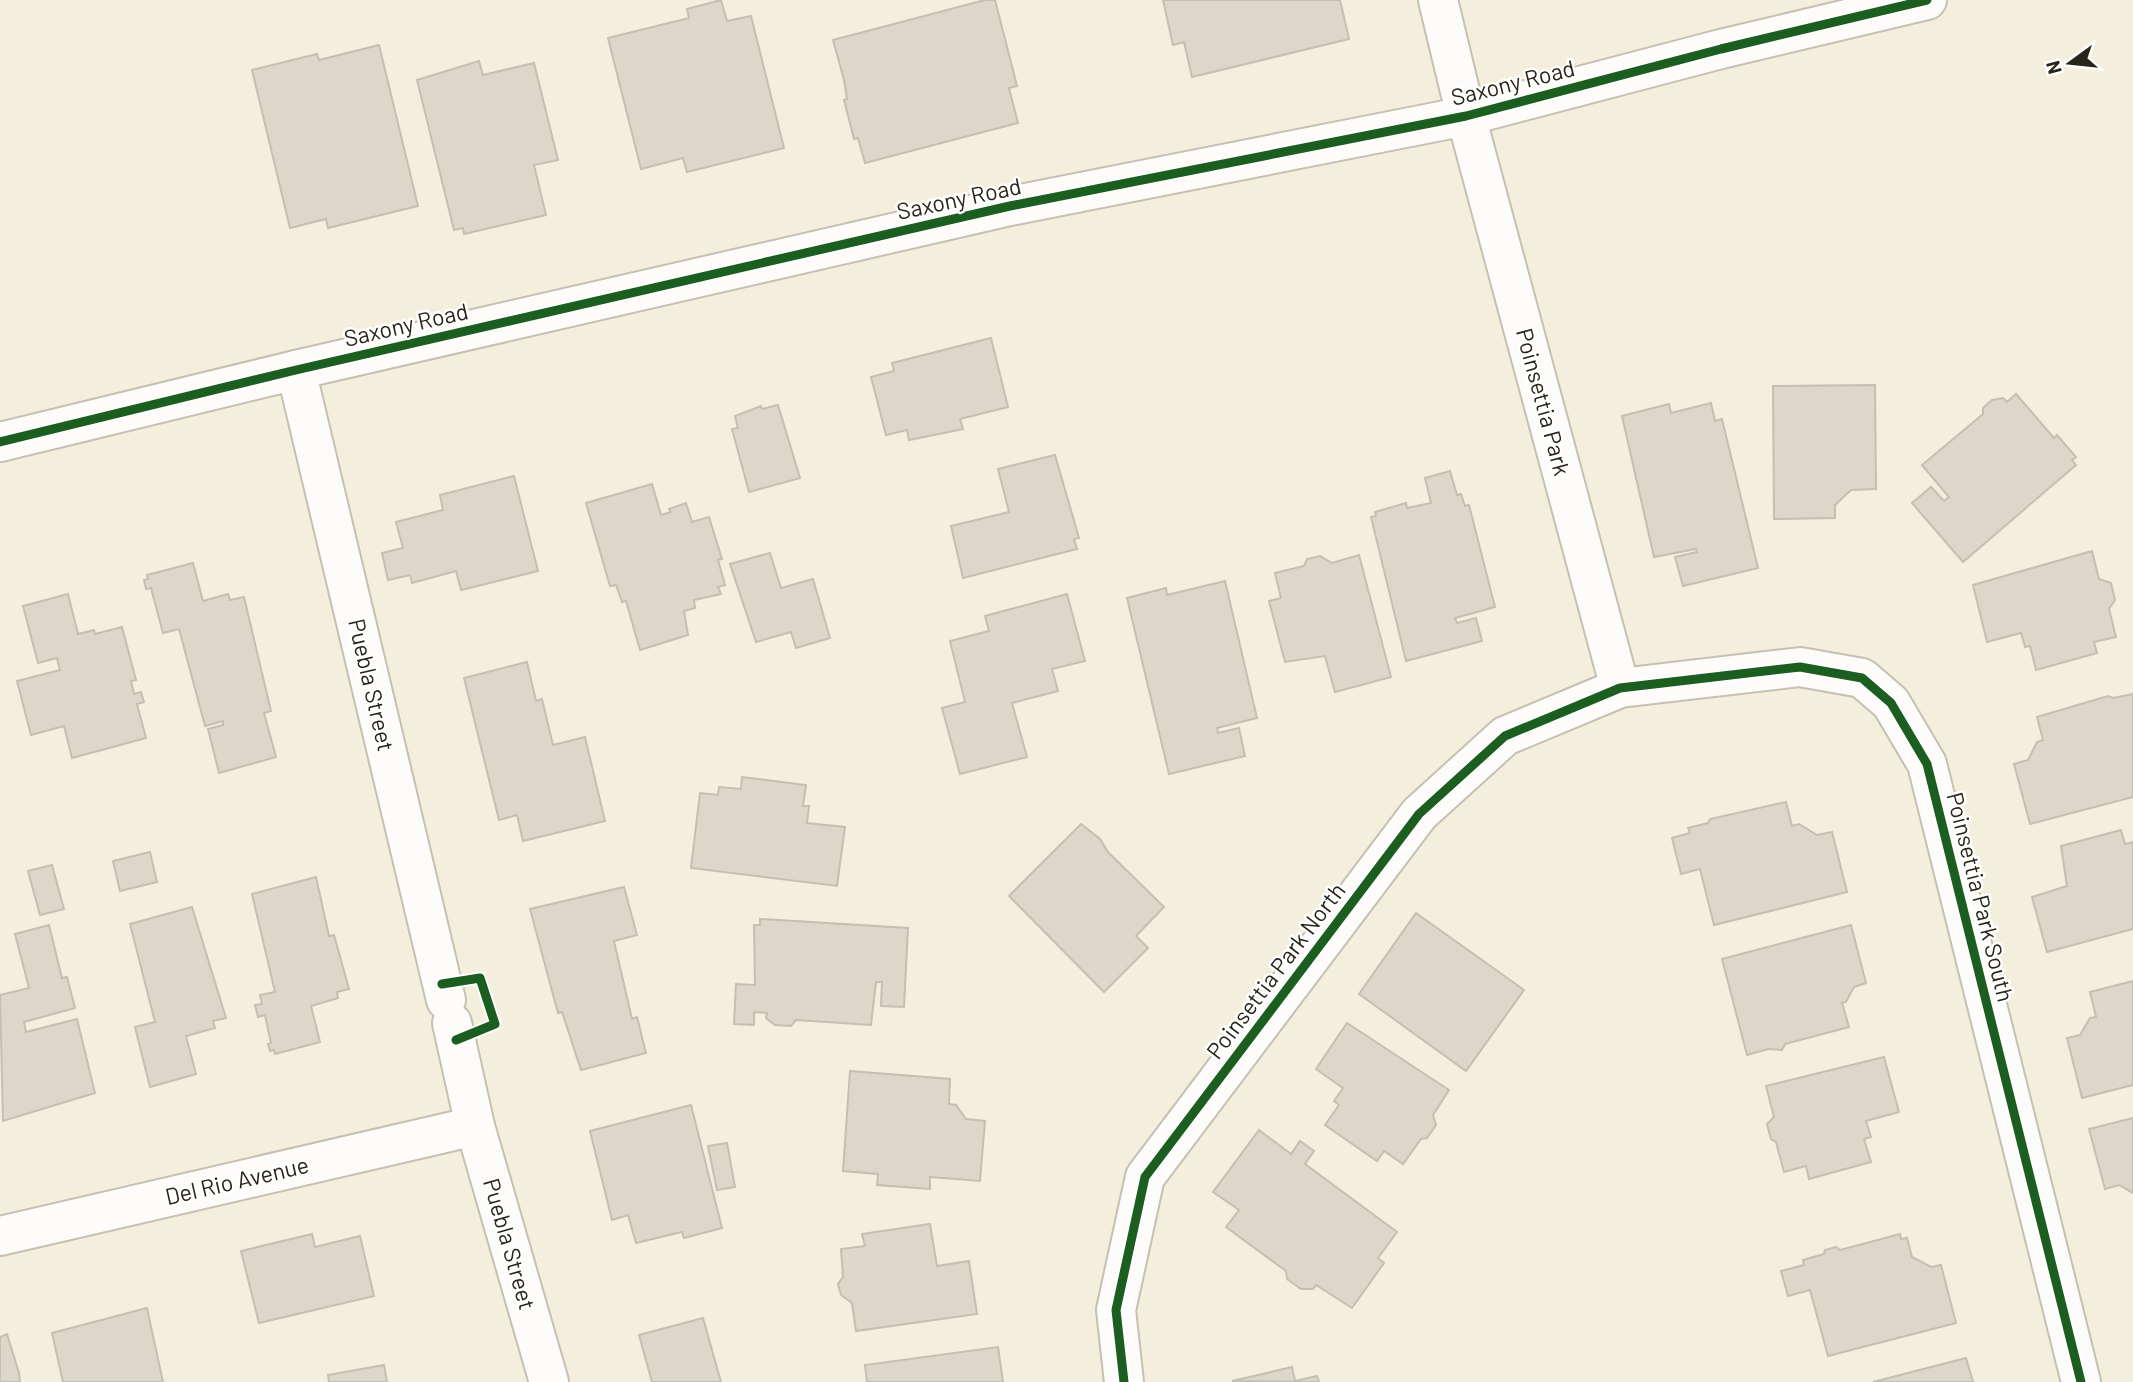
<svg xmlns="http://www.w3.org/2000/svg" width="2133" height="1382" font-family="Barlow,sans-serif">
  <style>
    .building { fill: #dcd7c9; stroke: #c4bfb1; stroke-width: 2 }
    .lines { fill: none; stroke-linecap: round; stroke-linejoin: round }
    .street-casing { stroke: #c5c0b2; stroke-width: 42 }
    .secondary-casing { stroke: #c5c0b2; stroke-width: 42 }
    .street { stroke: #fdfcfa; stroke-width: 38 }
    .secondary { stroke: #fdfcfa; stroke-width: 38 }
    .cycleway-casing { stroke: #fff; stroke-width: 13 }
    .cycleway { stroke: #1b5e20; stroke-width: 9 }
    .labels { text-anchor: middle; stroke-width: 5; stroke-linejoin: round; paint-order: stroke }
    .street-label { font-size: 23px; fill: #282418; stroke: #fff }
  </style>
  <rect width="100%" height="100%" fill="#f4eedc"/>
  <g class="building">
    <path d="M721,0L727,21L751,16L784,148L687,172L683,158L641,169L608,38L689,18L687,9Z"/>
    <path d="M985,0H995L1017,86L1009,88L1018,123L865,163L858,138L854,139L844,100L847,99L844,80L833,40Z"/>
    <path d="M1163,0H1340L1349,39L1192,77L1184,42L1173,45Z"/>
    <path d="M379,45L418,206L328,228L326,219L290,228L252,70L317,54L319,60Z"/>
    <path d="M479,61L483,75L534,63L558,160L534,165L546,215L464,234L463,228L454,230L417,80Z"/>
    <path d="M991,338L1008,407L960,419L963,429L944,433L909,440L907,430L886,435L871,377L894,371L892,363Z"/>
    <path d="M1875,385L1876,489L1851,490L1835,505V518L1774,519L1773,386Z"/>
    <path d="M2016,394L2054,438L2057,435L2076,457L2072,460L2076,465L1963,562L1912,503L1931,487L1944,501L1949,497L1922,465L1983,414V408L1992,400L2003,398L2007,402Z"/>
    <path d="M1711,403L1715,421L1722,419L1758,568L1683,586L1675,557L1697,552L1696,549L1654,557L1622,416L1669,404L1671,413Z"/>
    <path d="M778,405L800,478L749,492L732,429L738,428L735,416L761,406L762,409Z"/>
    <path d="M1055,455L1079,538L1074,539L1077,549L963,578L951,526L1009,512L998,469Z"/>
    <path d="M1450,471L1457,495L1461,494L1465,506L1469,505L1495,607L1455,618L1457,623L1476,618L1482,641L1406,661L1371,517L1376,516L1375,512L1406,503L1407,508L1431,503L1425,478Z"/>
    <path d="M514,476L538,571L461,590L456,571L412,583L410,575L388,580L382,553L403,548L396,522L443,510L440,495Z"/>
    <path d="M652,484L661,515L671,512L669,509L686,503L692,522L709,517L722,559L718,560L725,585L718,587L721,594L694,600L695,608L684,611L688,635L640,650L626,601L622,602L616,585L610,586L586,503Z"/>
    <path d="M2092,551L2099,579L2111,583L2115,600L2109,609L2116,637L2094,642L2097,653L2036,670L2030,646L2025,647L2021,633L1987,642L1973,585Z"/>
    <path d="M770,553L781,588L813,579L830,638L796,648L791,632L756,642L730,564Z"/>
    <path d="M1359,555L1391,677L1335,692L1325,656L1285,662L1269,601L1281,598L1275,573L1304,566L1307,559L1320,556L1332,563Z"/>
    <path d="M193,563L203,601L228,594L230,600L244,597L271,711L264,713L276,757L219,773L208,729L223,725V721L205,726L179,629L163,633L151,588L146,589L144,580L148,579L147,575Z"/>
    <path d="M1225,581L1257,718L1217,728L1218,733L1239,728L1245,756L1169,774L1127,598L1166,588L1167,595Z"/>
    <path d="M68,594L78,634L94,630L95,634L122,627L136,680L131,681L134,694L141,692L144,702L137,704L146,738L72,758L64,726L31,735L17,681L60,670L57,658L38,663L23,606Z"/>
    <path d="M1067,594L1085,661L1052,669L1058,691L1012,703L1027,757L960,774L942,708L965,702L950,641L989,631L985,616Z"/>
    <path d="M527,662L536,701L542,699L553,745L585,737L605,821L523,841L517,815L499,820L464,678Z"/>
    <path d="M2133,694V797L2030,824L2014,764L2028,760L2037,742L2043,740L2037,717L2108,696L2113,698Z"/>
    <path d="M742,777L806,785L803,806H809L807,823L845,827L837,886L691,868L700,793L718,795L719,787L741,789Z"/>
    <path d="M1786,802L1792,826L1799,824L1817,835L1832,832L1847,892L1714,925L1700,869L1681,874L1672,838L1690,833L1688,828L1708,823L1710,819Z"/>
    <path d="M1081,824L1100,839L1108,852L1164,907L1136,936L1148,948L1104,992L1009,896Z"/>
    <path d="M2121,830L2125,844L2133,842V929L2047,952L2032,897L2067,886L2061,846Z"/>
    <path d="M150,852L157,882L120,891L113,861Z"/>
    <path d="M52,865L64,909L40,915L28,871Z"/>
    <path d="M316,877L329,936L334,935L349,989L337,992L338,998L311,1006L320,1042L275,1054L274,1050L270,1051L268,1044L271,1043L265,1015L258,1017L255,1005L262,1004L260,995L275,992L252,894Z"/>
    <path d="M624,887L637,935L614,941L632,1019L637,1017L646,1053L581,1070L562,1012L558,1013L530,909Z"/>
    <path d="M192,907L226,1018L213,1021L215,1028L186,1036L196,1074L150,1087L135,1027L155,1022L130,924Z"/>
    <path d="M1416,913L1524,990L1466,1071L1359,994Z"/>
    <path d="M760,919L908,928L904,1007L881,1006L882,982H876L871,1025L796,1020L791,1026L775,1025L766,1018L767,1013L754,1012V1025L734,1024L736,984L755,985L754,925H760Z"/>
    <path d="M49,925L62,978L67,977L75,1008L24,1022L26,1032L77,1019L95,1093L3,1121L0,995L29,988L15,934Z"/>
    <path d="M1851,925L1866,983L1854,987L1846,1002L1842,1003L1849,1027L1785,1044L1782,1050L1768,1049L1747,1055L1722,959Z"/>
    <path d="M2133,981V1085L2082,1098L2067,1038L2080,1035L2090,1018L2096,1017L2090,992Z"/>
    <path d="M1347,1023L1449,1090L1433,1115L1436,1125L1427,1138L1421,1139L1403,1164L1384,1151L1377,1161L1325,1125L1339,1105L1334,1101L1343,1088L1316,1069Z"/>
    <path d="M1884,1057L1899,1112L1866,1121L1871,1137L1864,1139L1871,1162L1809,1179L1806,1166L1784,1172L1776,1142L1771,1139L1767,1124L1774,1117L1766,1086Z"/>
    <path d="M850,1071L950,1079L949,1104L956,1105L966,1119L985,1121L980,1181L930,1177V1189L877,1185L878,1174L843,1171Z"/>
    <path d="M691,1105L722,1228L684,1238L682,1232L636,1243L628,1215L612,1220L590,1131Z"/>
    <path d="M2133,1118V1193L2119,1185L2105,1189L2089,1129Z"/>
    <path d="M1259,1130L1291,1154L1300,1141L1314,1151L1305,1164L1397,1232L1378,1258L1384,1263L1352,1308L1316,1285L1313,1289H1301L1287,1279L1286,1271L1226,1227L1239,1210L1213,1192Z"/>
    <path d="M727,1143L735,1187L717,1190L708,1146Z"/>
    <path d="M930,1224L937,1266L969,1261L977,1314L856,1331L852,1303L841,1295L838,1284L843,1277L841,1249L865,1246L862,1234Z"/>
    <path d="M312,1234L315,1247L360,1236L374,1296L259,1323L241,1251Z"/>
    <path d="M1900,1234L1901,1239L1907,1238L1912,1257L1931,1267L1941,1265L1956,1323L1828,1356L1810,1290L1788,1296L1781,1271L1804,1265L1803,1260L1824,1254L1825,1250L1836,1247L1840,1250Z"/>
    <path d="M147,1308L163,1382H63L52,1333Z"/>
    <path d="M703,1318L721,1382H652L639,1335Z"/>
    <path d="M7,1334L19,1373L20,1382H0V1337Z"/>
    <path d="M998,1347L1003,1382H867L865,1365Z"/>
    <path d="M1966,1358L1973,1382H1873Z"/>
    <path d="M384,1365L387,1382H329L328,1375Z"/>
    <path d="M1292,1367L1295,1381L1317,1376L1319,1382L1232,1381Z"/>
  </g>
  <g class="lines">
    <defs>
      <g id="street">
        <path d="M1438,0L1466,116L1620,688"/>
        <path d="M296,370L446,1000"/>
        <path d="M452,1023L475,1126L549,1382"/>
        <path d="M0,1236L475,1126"/>
        <path d="M1124,1382L1116,1310L1145,1177L1419,814L1505,736L1620,688L1800,667L1862,678L1891,703L1927,764L2081,1382"/>
      </g>
      <path id="secondary" d="M0,442L296,370L1010,206L1466,116L1721,49L1927,0"/>
    </defs>
    <use href="#street" class="street-casing"/>
    <use href="#secondary" class="secondary-casing"/>
    <use href="#street" class="street"/>
    <use href="#secondary" class="secondary"/>
    <defs>
      <g id="cycleway">
        <path d="M0,442L296,370L1010,206L1466,116L1721,49L1927,0"/>
        <path d="M442,984L480,978L495,1024L456,1040"/>
        <path d="M1124,1382L1116,1310L1145,1177L1419,814L1505,736L1620,688L1800,667L1862,678L1891,703L1927,764L2081,1382"/>
      </g>
    </defs>
    <use href="#cycleway" class="cycleway-casing"/>
    <use href="#cycleway" class="cycleway"/>
  </g>
  <g class="labels">
    <g class="street-label">
      <text transform="translate(1513 83) rotate(-14)" y="8">Saxony Road</text>
      <text transform="translate(959 199) rotate(-12)" y="8">Saxony Road</text>
      <text transform="translate(406 325) rotate(-13)" y="8">Saxony Road</text>
      <text transform="translate(1543 402) rotate(75)" y="8">Poinsettia Park</text>
      <text transform="translate(371 685) rotate(77)" y="8">Puebla Street</text>
      <text transform="translate(1980 897) rotate(76)" y="8">Poinsettia Park South</text>
      <text transform="translate(1276 971) rotate(-53)" y="8">Poinsettia Park North</text>
      <text transform="translate(237 1181) rotate(-13)" y="8">Del Rio Avenue</text>
      <text transform="translate(509 1244) rotate(74)" y="8">Puebla Street</text>
    </g>
  </g>
  <g transform="translate(2070 63) rotate(255)" stroke="#ffffff" stroke-width="5" paint-order="stroke">
  <path d="M0-5L12 26L0 18L-12 26Z" fill="#282418"/>
  <text y="-10" font-size="19" font-weight="bold" text-anchor="middle" fill="#282418">N</text>
  </g>
</svg>
